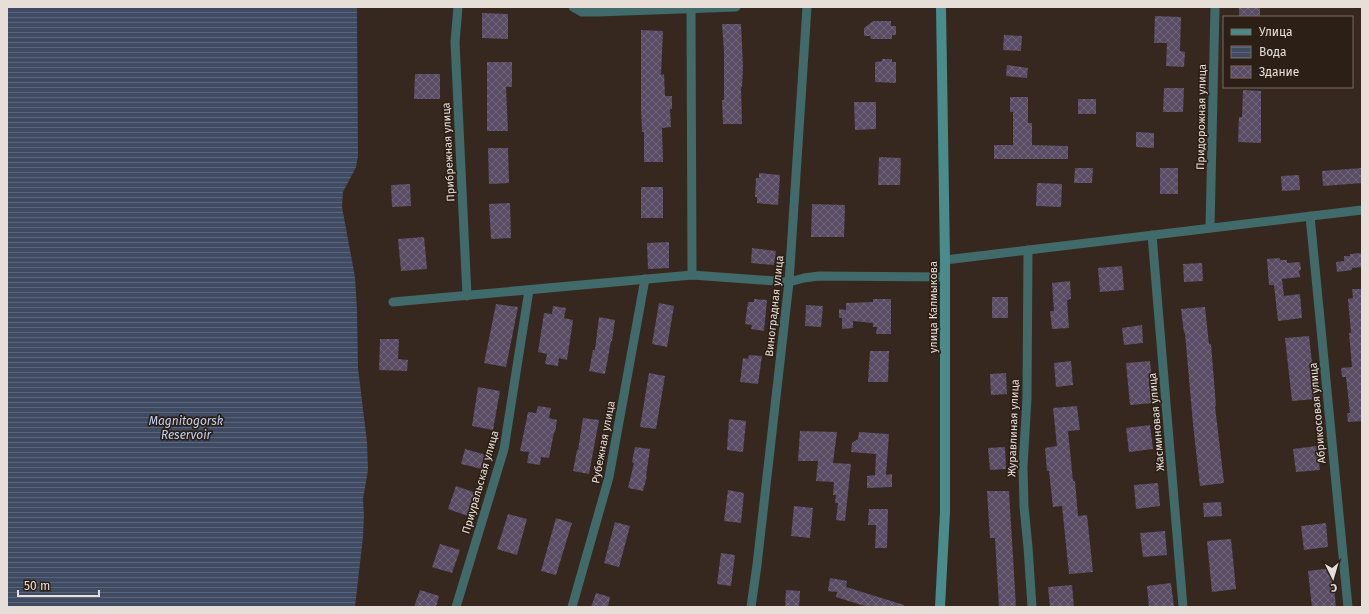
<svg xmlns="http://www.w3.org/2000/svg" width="1369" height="614" font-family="'Fira Sans',sans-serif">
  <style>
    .water { fill: url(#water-rules) }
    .building { fill: url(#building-cross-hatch) }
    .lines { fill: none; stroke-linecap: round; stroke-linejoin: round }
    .street { stroke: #416a6b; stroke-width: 9 }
    .secondary { stroke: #488c8e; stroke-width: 10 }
    .labels { text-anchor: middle; stroke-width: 3.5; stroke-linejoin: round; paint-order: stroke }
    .street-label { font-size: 11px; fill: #e8ded8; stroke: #2c1f15 }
    .water-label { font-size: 12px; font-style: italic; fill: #bed2f8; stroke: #2c1f15 }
  </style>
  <defs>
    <pattern id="water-rules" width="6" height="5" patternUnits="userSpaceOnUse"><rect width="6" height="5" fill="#3f4b62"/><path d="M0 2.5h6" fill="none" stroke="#5b6478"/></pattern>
    <pattern id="building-cross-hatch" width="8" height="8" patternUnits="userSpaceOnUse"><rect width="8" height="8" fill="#594c64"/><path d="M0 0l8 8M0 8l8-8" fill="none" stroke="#716579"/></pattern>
  </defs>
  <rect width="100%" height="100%" fill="#36281f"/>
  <path class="water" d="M7,7H357L358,156L356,167L343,192L342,207L355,277L357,310L358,368L367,442L368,470L363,499L364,515L363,537L355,607H7Z"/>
  <g class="building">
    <rect x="1239" y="7" width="21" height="10"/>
    <path d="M482,13L508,14V39L482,38Z"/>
    <path d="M1155,16L1181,17L1180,51L1185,52L1184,67L1166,66L1167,43H1154Z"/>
    <path d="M873,21H891V26H896V35H892V39H871L870,36H864V28Z"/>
    <path d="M722,24H741L743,67L742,87H741L742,124H723L722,100H724V52Z"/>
    <path d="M641,30L663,31L661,75L664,74L665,96H672V109H670L671,127L662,128L663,162H644V132H642L641,109Z"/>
    <path d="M1004,35L1022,36L1021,51L1003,50Z"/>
    <path d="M882,59H892V62H896V83L875,82V62L882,61Z"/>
    <path d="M487,62H512V87H506L508,131H487Z"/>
    <path d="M1007,65L1028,68L1027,78L1006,76Z"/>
    <path d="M415,74H440V99H414Z"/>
    <path d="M1164,88H1184L1183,112H1163Z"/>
    <path d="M1243,90L1261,91V143L1238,142L1239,117H1242Z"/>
    <path d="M1010,97H1028V123H1032V145L1068,146V159H994V145H1013V112H1010Z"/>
    <rect x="1078" y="99" width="18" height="15"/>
    <path d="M854,102H876V129L855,130Z"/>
    <path d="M1136,132L1154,133V148L1136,147Z"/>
    <path d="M488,148H508L509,183L489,184Z"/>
    <path d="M879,157L901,158L900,185H878Z"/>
    <path d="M1075,168H1093L1092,183H1074Z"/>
    <rect x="1160" y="168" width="18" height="26"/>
    <path d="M1362,168V183L1323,186L1322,171Z"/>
    <path d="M759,173L780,175L778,205L757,203V197H755L756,178H759Z"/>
    <path d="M1299,175L1300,190L1282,191L1281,176Z"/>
    <path d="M1037,183L1062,184L1061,207L1036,206Z"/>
    <path d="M410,184L411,206L392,207L391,185Z"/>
    <rect x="641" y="187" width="22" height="31"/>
    <path d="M510,203L511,238L491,239L489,204Z"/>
    <path d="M812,204L845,205L844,237H811Z"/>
    <path d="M424,237L427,269L401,271L398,239Z"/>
    <path d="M669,242V268L648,269L647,243Z"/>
    <path d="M752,248L776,251L774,265L751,263Z"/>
    <path d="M1362,253V267L1352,268V270L1337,272L1336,262L1344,261V256H1350V254Z"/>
    <path d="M1280,258V260H1287V263L1300,262L1301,270L1299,271L1300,277L1282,279L1284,296L1300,294L1302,318L1278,321L1274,285H1269L1267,259Z"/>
    <path d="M1202,263L1203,281L1184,282L1183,264Z"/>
    <path d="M1122,266L1124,290L1100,292L1098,268Z"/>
    <path d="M1070,281L1071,299L1067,300L1069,328L1052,329L1050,311H1054L1052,283Z"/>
    <path d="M1352,289H1362V421L1348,422L1347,413H1350L1346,377H1342L1341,368L1352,367L1349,333H1351L1348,299L1353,298Z"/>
    <rect x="992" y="297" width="16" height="21"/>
    <path d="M754,299L767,300L764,331L751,329L752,325L745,324L748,302H754Z"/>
    <path d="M873,299H891V334H876L877,327H873V323L853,321V328L842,329V318H839V309L846,310V303L873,302Z"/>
    <path d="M659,303L674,306L667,347L652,344Z"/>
    <path d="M496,304L518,307L506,367L484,363Z"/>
    <path d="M806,305L823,306L821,327L805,326Z"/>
    <path d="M553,306L566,308L564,318L573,320L567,360L559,358L558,366L545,364L547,354L538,352L544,313L552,314Z"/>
    <path d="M1205,307L1209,344H1211L1216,406H1215L1224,483L1200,486L1193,424L1185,333H1184L1181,309Z"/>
    <path d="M599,317L615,320L612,341H611L605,374L589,371L593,350H595Z"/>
    <path d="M1142,325L1143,343L1124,345L1122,328Z"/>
    <path d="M1309,336L1316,399L1292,401L1285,338Z"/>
    <path d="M380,339H399L398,359L408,360L407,371L379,370Z"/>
    <path d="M870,351H889L888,382H868Z"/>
    <path d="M749,355L762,356L758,384L740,382L743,358L748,359Z"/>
    <path d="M1071,361L1073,385L1056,387L1054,363Z"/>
    <path d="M1150,361L1154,403L1130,405L1126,363Z"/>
    <path d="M649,373L665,376L656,429L640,427Z"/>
    <path d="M1006,373L1007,394L991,395L990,374Z"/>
    <path d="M478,387L500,391L493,430L472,426Z"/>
    <path d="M538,406L551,408L549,418L557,420L555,433L554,432L549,458L541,457L540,465L527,463L529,452L520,451L528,412L536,413Z"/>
    <path d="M1077,406L1080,430L1068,431L1073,481H1075L1078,516L1087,515L1093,572L1069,574L1062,506L1053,507L1049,471H1047L1045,448L1057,446L1053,408Z"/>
    <path d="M583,418L599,420L589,474L573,471L577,450H578Z"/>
    <path d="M729,419L746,421L743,452L727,450Z"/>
    <path d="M1150,425L1153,449L1129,452L1126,428Z"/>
    <path d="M800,431L837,432L833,463L851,464L845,521L836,520L838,503H835L836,495H833L834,482L816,481L818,461H798Z"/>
    <path d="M859,432L889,434L886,475L892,474V487L867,488V476L875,475L876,454L851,452L852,443L858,439Z"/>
    <path d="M1317,446L1320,470L1296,472L1293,449Z"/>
    <path d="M635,447L650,449L646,476H647L643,491L628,488L634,463L632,462Z"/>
    <path d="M1005,447L1006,469L990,470L988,448Z"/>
    <path d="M465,449L486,455L482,469L461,464Z"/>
    <path d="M1158,483L1160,506L1136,509L1134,485Z"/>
    <path d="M456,486L476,493L468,516L448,509Z"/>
    <path d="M728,490L744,493L741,523L724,521Z"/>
    <path d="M987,491H1009L1016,607H999L995,538H990Z"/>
    <path d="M1221,502L1222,516L1204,517L1203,503Z"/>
    <path d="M794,506L813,508L810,538L791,536Z"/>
    <path d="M869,509H888L887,548H875L876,525H868Z"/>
    <path d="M508,514L527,519L517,555L497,549Z"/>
    <path d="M556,518L572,523L556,575L541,571Z"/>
    <path d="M615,522L630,526L619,567L604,563Z"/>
    <path d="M1326,523L1328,547L1304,550L1301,526Z"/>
    <path d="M1165,531L1167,555L1143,557L1140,533Z"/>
    <path d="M1231,539L1236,589L1212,592L1207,541Z"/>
    <path d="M440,544L460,550L452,573L432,567Z"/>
    <path d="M721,553L735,555L731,586L717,584Z"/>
    <path d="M1332,568L1336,607H1312L1308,571Z"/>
    <path d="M830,578L847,581L846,587L904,605V607H868L836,597L837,592L828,591Z"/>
    <path d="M1171,583L1174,607H1149L1147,586Z"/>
    <path d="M1072,585L1074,607H1050L1048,587Z"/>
    <path d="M420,590L439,596L436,607H414Z"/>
    <path d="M786,590L800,591L799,607H785Z"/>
    <path d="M596,593L610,597L608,607H591Z"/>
  </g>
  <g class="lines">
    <g class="street">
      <path d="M458,7L455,42L467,296"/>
      <path d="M573,7L582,12H598L736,7"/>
      <path d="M691,7L692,275"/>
      <path d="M1310,216L1348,607"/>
      <path d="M1210,228L1215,7"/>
      <path d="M1152,235L1183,607"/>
      <path d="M1028,250L1027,398L1023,467L1024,507L1028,547L1032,607"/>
      <path d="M945,260L1362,210"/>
      <path d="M393,302L692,275L789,282L804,278L819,276L945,277"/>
      <path d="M456,607L504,449L529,290"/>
      <path d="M572,607L609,477L645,279"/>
      <path d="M751,607L757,565L789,282L807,7"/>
    </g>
    <path class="secondary" d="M940,607L945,512V260L941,7"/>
  </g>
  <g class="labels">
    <g class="street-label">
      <text transform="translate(1201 117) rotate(-89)" y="4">Придорожная улица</text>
      <text transform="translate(448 152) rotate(-93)" y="4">Прибрежная улица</text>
      <text transform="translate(774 306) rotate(-84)" y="4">Виноградная улица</text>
      <text transform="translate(933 307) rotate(-90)" y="4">улица Калмыкова</text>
      <text transform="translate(1317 413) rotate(-95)" y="4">Абрикосовая улица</text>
      <text transform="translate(1156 422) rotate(-95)" y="4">Жасминовая улица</text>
      <text transform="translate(1013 428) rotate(-88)" y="4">Журавлиная улица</text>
      <text transform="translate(603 442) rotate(-79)" y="4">Рубежная улица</text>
      <text transform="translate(480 482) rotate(-74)" y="4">Приуральская улица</text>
    </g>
    <g class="water-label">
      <text x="186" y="425">Magnitogorsk<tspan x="186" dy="14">Reservoir</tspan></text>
    </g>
  </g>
  <rect width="1369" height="614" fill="none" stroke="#e8ded8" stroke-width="16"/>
  <rect x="1223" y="16" width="130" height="72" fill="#2c1f15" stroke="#776b63"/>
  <rect x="1231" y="29" width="20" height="6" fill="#488c8e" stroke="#776b63"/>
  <text x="1259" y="36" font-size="12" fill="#e8ded8">Улица</text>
  <rect x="1231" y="46" width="20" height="12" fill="url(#water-rules)" stroke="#776b63"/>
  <text x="1259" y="56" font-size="12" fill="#e8ded8">Вода</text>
  <rect x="1231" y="66" width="20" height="12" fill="url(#building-cross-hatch)" stroke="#776b63"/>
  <text x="1259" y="76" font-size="12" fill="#e8ded8">Здание</text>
  <g transform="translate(1333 578) rotate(175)" stroke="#2c1f15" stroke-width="3" paint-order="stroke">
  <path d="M0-3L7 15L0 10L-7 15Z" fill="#e8ded8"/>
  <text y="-6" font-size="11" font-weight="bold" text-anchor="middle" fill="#e8ded8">С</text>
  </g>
  <path d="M18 590v6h81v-6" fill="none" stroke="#e8ded8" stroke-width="2"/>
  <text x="24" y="590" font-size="12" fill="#e8ded8" stroke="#2c1f15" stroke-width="3" paint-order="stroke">50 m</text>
</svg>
